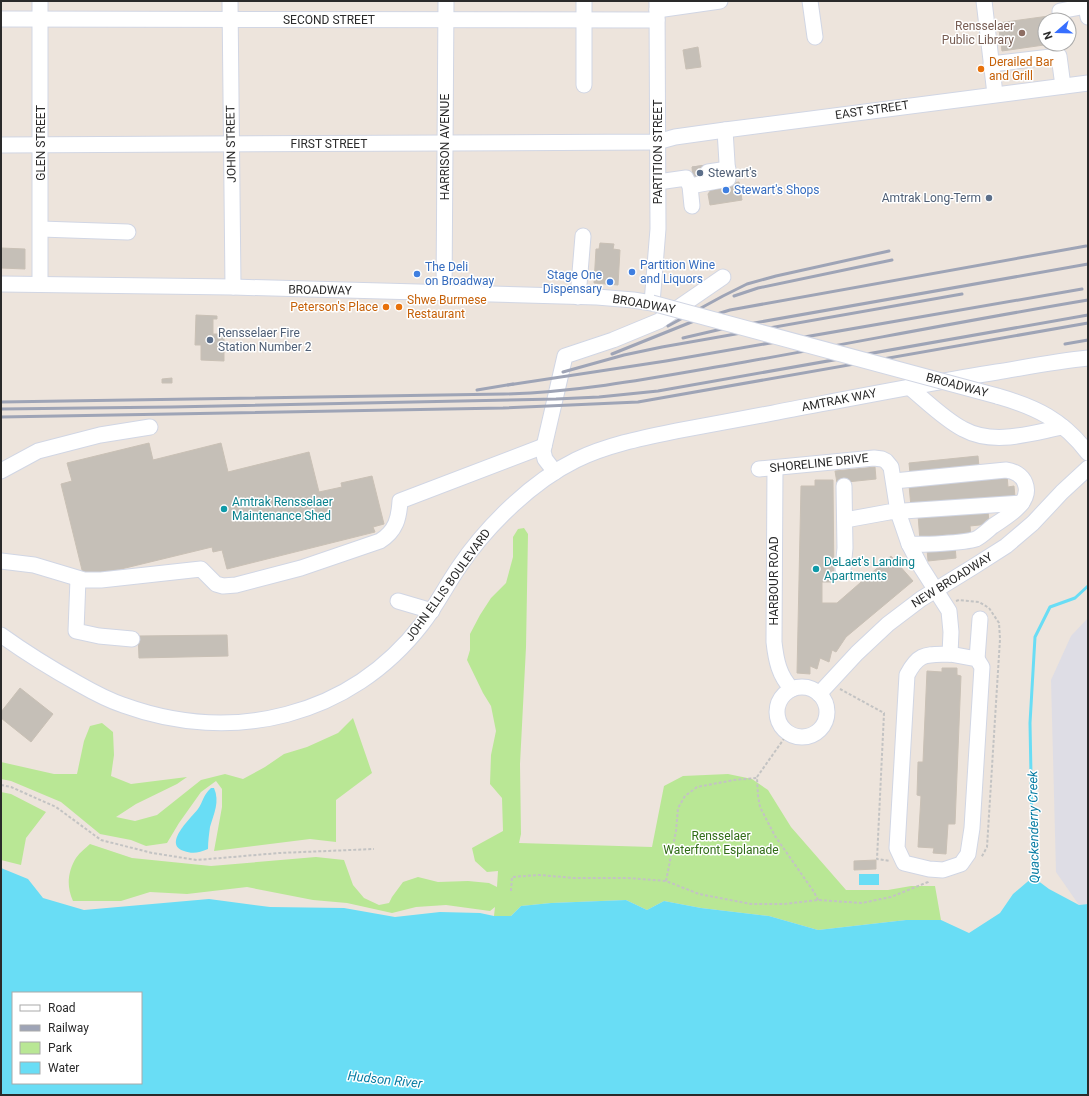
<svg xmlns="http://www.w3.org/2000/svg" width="1089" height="1096" font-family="Roboto,sans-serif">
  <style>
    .industrial { fill: #dedde5 }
    .green { fill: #b9e795 }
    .water { fill: #69ddf5; fill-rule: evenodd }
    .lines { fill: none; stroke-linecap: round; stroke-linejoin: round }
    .stream { stroke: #69ddf5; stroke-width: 3 }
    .building { fill: #c5bfb7; stroke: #c9c0b5 }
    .minor-tunnel { stroke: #c6bfb8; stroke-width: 15; stroke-dasharray: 15 8; stroke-linecap: butt }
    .minor-casing { stroke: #d1d6e4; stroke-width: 17 }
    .path { stroke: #c3c3c3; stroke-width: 2; stroke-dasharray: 3 2; stroke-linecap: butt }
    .minor { stroke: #fff; stroke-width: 15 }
    .rail { stroke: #9ea4b6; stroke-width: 3 }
    .minor-bridge-casing { stroke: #d1d6e4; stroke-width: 17; stroke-linecap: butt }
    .minor-bridge { stroke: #fff; stroke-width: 15 }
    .education-dot { fill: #8d6e63; stroke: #fff; stroke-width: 1.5 }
    .food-dot { fill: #e8710a; stroke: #fff; stroke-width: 1.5 }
    .service-dot { fill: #5c6f8a; stroke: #fff; stroke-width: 1.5 }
    .shop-dot { fill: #3f7fe0; stroke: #fff; stroke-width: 1.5 }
    .culture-dot { fill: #0f9aa8; stroke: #fff; stroke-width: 1.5 }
    .labels { text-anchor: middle; stroke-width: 3; stroke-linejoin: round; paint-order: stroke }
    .street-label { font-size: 12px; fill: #2a2a2a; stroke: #fff }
    .education-label { font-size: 12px; fill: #785e54; stroke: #fff; text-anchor: end }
    .food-label { font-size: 12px; fill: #c56008; stroke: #fff; text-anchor: start }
    .service-label { font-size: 12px; fill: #4e5e75; stroke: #fff; text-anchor: start }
    .shop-label { font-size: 12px; fill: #366cbe; stroke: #fff; text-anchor: start }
    .culture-label { font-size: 12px; fill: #0d838f; stroke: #fff; text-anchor: start }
    .park-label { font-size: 12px; fill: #306c16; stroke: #fff }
    .water-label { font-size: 13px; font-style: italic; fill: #067ca3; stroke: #fff }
  </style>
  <rect width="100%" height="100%" fill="#ede4dc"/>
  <path class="industrial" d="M1088,618V904L1079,905L1056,872L1051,680L1071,636Z"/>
  <g class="green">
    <path d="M524,528L528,534L526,647L520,764L521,834L519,843L652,847L664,786L683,776L728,774L752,779L768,790L791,827L846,890H888L911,886H935L941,920H906L818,930L769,916L701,908L664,901L647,910L626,900L551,903L521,906L511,916H494L495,907L490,911L446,905L416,907L392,913L347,903L313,900L247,887L187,894L150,892L121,901H73C66,886 68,871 76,858C80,852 86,848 90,844L132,858L211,866L316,857L344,860L353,885L364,898L379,905L389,903L392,897L403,882L418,877L438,882L468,881L489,883L497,887L498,871L487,872L475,861L472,848L503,831L502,798L490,784L491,755L496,731L491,706L483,693L467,660L470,650V634L480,615L491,598L506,583L513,557V537L518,529Z"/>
    <path d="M353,718L372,773L336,800V842L310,839L214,851L222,807V789L216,781L201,792L179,823L167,843L146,846L131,840L100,834L61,802L11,781L1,779V762L54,774H77L84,741L90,726L102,723L113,732L114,755L111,776L131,784L187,777L177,784L136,804L116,817L135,821L157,815L201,780L225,774L243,779L265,767L284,754L307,747L338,733Z"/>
    <path d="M1,792L11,794L46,812L26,838L21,865L1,860Z"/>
  </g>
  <g class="water">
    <path d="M211,788H214C220,802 214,813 210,827C209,834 208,842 208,849C199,853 192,854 184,851C162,844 192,817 198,809C204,800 202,797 211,788Z"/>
    <path d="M1,868L28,879L43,898L84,910L209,899L270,907L344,908L395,917L440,912L480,913L494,916H511L521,906L551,903L626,900L647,910L664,901L701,908L769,916L818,930L906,920H941L969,933L1000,913L1013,894L1033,877L1049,889L1079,905L1088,904V1095H1ZM13,993H141V1083H13Z"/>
    <rect x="859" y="874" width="20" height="11"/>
  </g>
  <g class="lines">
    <path class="stream" d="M1033,880L1030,723L1035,637L1050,607L1075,598L1088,586"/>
  </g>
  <g class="building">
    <path d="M1056,15L1057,20H1045V44H1051L1002,51L998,23Z"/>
    <path d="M698,47L701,67L686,69L683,50Z"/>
    <path d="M707,165L709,177L693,179L692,167Z"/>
    <path d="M739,182L742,200L710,205L708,194L714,186Z"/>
    <path d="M600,243L614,244L613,249L620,250L618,285L594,283L596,249H599Z"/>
    <path d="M1,248L25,249V269L1,268Z"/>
    <path d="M196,315L217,316V319H213V334H224V361L201,360V345H195Z"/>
    <path d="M172,378V383H162V379Z"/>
    <path d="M149,443L153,460L221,443L228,472L309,452L319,492L342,487L341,483L372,476L384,524L373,527L375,532L227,569L222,550L213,552L212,547L84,578L61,484L72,481L67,463Z"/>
    <path d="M978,456L979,467L910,473L909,463Z"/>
    <path d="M875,467L876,479L837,483L835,471Z"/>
    <path d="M1007,475L1008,487L1014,486L1015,497L911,507L909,485Z"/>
    <path d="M815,480H833L834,582H822V603H837L891,556L913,581L846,637L836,652L832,650L829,662L820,658L817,669L810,666V674L797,673L801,486H815Z"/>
    <path d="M988,510L989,524L970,526L971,537L920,541L918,515Z"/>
    <path d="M955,546L956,558L928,561L927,549Z"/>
    <path d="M227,635L228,656L139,658L138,636Z"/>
    <path d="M942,668H957V675L961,676L955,824H948L946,854L933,853L934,848L918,847L921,796L917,795L918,762H923L927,671L942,672Z"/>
    <path d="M20,688L53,714L31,742L1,718V712Z"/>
    <path d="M876,860V869L854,870V861Z"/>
  </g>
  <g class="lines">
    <path class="minor-tunnel" d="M693,174L708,172"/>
    <defs>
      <g id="minor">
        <path d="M40,1V284"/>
        <path d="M230,1L233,287"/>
        <path d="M584,1V85"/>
        <path d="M810,1L815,37"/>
        <path d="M984,1L995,94"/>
        <path d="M657,10L720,1"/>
        <path d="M1,19L657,20"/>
        <path d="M1061,20L1060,11L1086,6L1088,17"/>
        <path d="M991,64L1059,56L1063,86"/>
        <path d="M1,145L657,142L675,137L725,130L1088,83"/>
        <path d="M708,172L728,169"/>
        <path d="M658,182L686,178L690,186L728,179L725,130"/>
        <path d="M690,186L692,206"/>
        <path d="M41,229L128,232"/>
        <path d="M1,284L233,287L597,297L633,300L652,303L658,229L657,1"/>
        <path d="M444,293L446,1"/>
        <path d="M578,297L583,236"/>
        <path d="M909,387C925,400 945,420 963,429C994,446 1031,433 1063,427"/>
        <path d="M997,396C1036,407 1063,420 1088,453"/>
        <path d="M775,468L774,642C776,660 779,676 792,689"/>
        <path d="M759,469L874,458L882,459L886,461L891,467L898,512L909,544L921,567L949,611L951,632L950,654"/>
        <path d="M1,471L38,451L100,435L150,427"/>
        <path d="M555,472L545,459L543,451L565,356L613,340L659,321L723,277"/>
        <path d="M894,481L1006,470C1014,471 1022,475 1025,483C1033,503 1006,517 993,526C988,530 982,536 976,539C964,543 922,545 909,544"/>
        <path d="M845,520L889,512L1022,503"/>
        <path d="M1,561L34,565L84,580H101L201,569L216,584L223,586L236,585L301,568L380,541C396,531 399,518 400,501L544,446"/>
        <path d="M843,569L845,548L844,486"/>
        <path d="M78,579L76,631L99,636L132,639"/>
        <path d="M398,601L432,611"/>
        <path d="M1,635C26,653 52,669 79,684C93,692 108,700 123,705C233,745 350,717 422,624C436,606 446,586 459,567C486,527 531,482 576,460C607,445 642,438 676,431C708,425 741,419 773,413C847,399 922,384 997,372C1027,367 1057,361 1088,358"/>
        <path d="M950,654L977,659L982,667L972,828L968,854L961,864L943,870L929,869L904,863L897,848L907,675C919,652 926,655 950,654Z"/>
        <path d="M977,659L980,619"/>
        <circle cx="802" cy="712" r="25"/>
        <path d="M819,694L857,653L888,624L921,599L973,567L1006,546L1033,523L1062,492L1088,468"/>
      </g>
    </defs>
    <use href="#minor" class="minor-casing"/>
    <g class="path">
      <path d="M956,601L959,600L979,602L989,608L999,623L1000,639L987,847L981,858"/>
      <path d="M840,689L884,713L877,859L890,861"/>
      <path d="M757,777L788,733"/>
      <path d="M1,785L11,787L56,807L101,840L152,853L197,860L279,853L374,849"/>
      <path d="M666,881L676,831L678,808L685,796L697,787L734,780L757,778L758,796L760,807L775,836L814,892L818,900"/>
      <path d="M511,891L512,877L539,875L574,878H628L666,881L699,894L751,904H784L818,900L862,903L891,897L928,882V881"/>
    </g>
    <use href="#minor" class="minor"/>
    <g class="rail">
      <path d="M734,296L758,288L892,260"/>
      <path d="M668,326L723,296L747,284L776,276L889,251"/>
      <path d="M683,338L726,328L1088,264"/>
      <path d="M1065,344L1088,340"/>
      <path d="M612,354L694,321L730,310L1086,246"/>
      <path d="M563,372L624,355L662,347L962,294"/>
      <path d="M508,385L666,361L1082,289"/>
      <path d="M477,390L513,384"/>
      <path d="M1,402L504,394C580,392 653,378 728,365C848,344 968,320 1088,300"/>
      <path d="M1,409L171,407L556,399L599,397L658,391L1088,315"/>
      <path d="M1,417L503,408L638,402L1088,323"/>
    </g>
    <defs>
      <path id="minor-bridge" d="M652,303L997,396"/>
    </defs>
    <use href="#minor-bridge" class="minor-bridge-casing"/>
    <use href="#minor-bridge" class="minor-bridge"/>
  </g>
  <circle class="education-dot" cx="1022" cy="33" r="4"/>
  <g class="food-dot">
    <circle cx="981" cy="69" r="4"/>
    <circle cx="386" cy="307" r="4"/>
    <circle cx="399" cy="307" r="4"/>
  </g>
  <g class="service-dot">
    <circle cx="700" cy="173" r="4"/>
    <circle cx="989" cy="198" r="4"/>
    <circle cx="210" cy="340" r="4"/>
  </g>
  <g class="shop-dot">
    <circle cx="726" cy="190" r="4"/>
    <circle cx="632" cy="272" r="4"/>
    <circle cx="417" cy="274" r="4"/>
    <circle cx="610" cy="282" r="4"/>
  </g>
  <g class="culture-dot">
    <circle cx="224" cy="509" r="4"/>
    <circle cx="816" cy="569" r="4"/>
  </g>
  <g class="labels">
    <g class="street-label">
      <text x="329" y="24">SECOND STREET</text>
      <text transform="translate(872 110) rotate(-8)" y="4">EAST STREET</text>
      <text transform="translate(41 143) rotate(-90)" y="4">GLEN STREET</text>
      <text transform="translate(231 144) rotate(-91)" y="4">JOHN STREET</text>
      <text x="329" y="148">FIRST STREET</text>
      <text transform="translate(445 147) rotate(-90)" y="4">HARRISON AVENUE</text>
      <text transform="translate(658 152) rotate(-90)" y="4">PARTITION STREET</text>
      <text transform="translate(320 290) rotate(1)" y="4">BROADWAY</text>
      <text transform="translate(644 304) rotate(10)" y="4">BROADWAY</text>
      <text transform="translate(957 385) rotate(15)" y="4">BROADWAY</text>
      <text transform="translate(839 400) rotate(-11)" y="4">AMTRAK WAY</text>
      <text transform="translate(819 463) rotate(-6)" y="4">SHORELINE DRIVE</text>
      <text transform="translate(952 580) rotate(-32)" y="4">NEW BROADWAY</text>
      <text transform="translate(774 581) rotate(-90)" y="4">HARBOUR ROAD</text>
      <text transform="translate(448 585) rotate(-54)" y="4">JOHN ELLIS BOULEVARD</text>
    </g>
    <g class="education-label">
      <text x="1014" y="30">Rensselaer<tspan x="1014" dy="14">Public Library</tspan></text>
    </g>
    <g class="food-label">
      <text x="989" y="66">Derailed Bar<tspan x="989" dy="14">and Grill</tspan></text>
      <text x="407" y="304">Shwe Burmese<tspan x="407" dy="14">Restaurant</tspan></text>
      <text x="378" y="311" text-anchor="end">Peterson's Place</text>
    </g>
    <g class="service-label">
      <text x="708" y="177">Stewart's</text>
      <text x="981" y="202" text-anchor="end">Amtrak Long-Term</text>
      <text x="218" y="337">Rensselaer Fire<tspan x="218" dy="14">Station Number 2</tspan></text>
    </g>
    <g class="shop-label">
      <text x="734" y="194">Stewart's Shops</text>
      <text x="640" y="269">Partition Wine<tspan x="640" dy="14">and Liquors</tspan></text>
      <text x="425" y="271">The Deli<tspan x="425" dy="14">on Broadway</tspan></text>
      <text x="602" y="279" text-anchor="end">Stage One<tspan x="602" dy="14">Dispensary</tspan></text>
    </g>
    <g class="culture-label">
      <text x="232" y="506">Amtrak Rensselaer<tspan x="232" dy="14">Maintenance Shed</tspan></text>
      <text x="824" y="566">DeLaet's Landing<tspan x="824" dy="14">Apartments</tspan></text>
    </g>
    <g class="park-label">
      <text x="721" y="840">Rensselaer<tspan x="721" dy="14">Waterfront Esplanade</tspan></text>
    </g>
    <g class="water-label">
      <text transform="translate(1033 827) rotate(-91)" y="5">Quackenderry Creek</text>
      <text transform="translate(385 1079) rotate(6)" y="5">Hudson River</text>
    </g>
  </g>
  <rect width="1089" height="1096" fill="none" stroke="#2a2a2a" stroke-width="4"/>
  <rect x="12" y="992" width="130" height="92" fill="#ffffff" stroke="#aaaaaa"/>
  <rect x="20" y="1005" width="20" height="6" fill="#ffffff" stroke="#aaaaaa"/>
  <text x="48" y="1012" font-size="12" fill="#2a2a2a">Road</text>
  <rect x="20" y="1025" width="20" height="6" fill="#9ea4b6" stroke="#aaaaaa"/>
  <text x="48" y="1032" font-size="12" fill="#2a2a2a">Railway</text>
  <rect x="20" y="1042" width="20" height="12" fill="#b9e795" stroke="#aaaaaa"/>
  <text x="48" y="1052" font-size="12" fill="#2a2a2a">Park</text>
  <rect x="20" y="1062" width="20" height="12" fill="#69ddf5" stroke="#aaaaaa"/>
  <text x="48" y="1072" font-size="12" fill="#2a2a2a">Water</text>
  <g transform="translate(1057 32) rotate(250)"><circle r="19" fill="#ffffff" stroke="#aaaaaa"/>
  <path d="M0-3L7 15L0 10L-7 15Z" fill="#376fff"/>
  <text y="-6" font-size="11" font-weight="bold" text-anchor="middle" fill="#2a2a2a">N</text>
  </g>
</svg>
